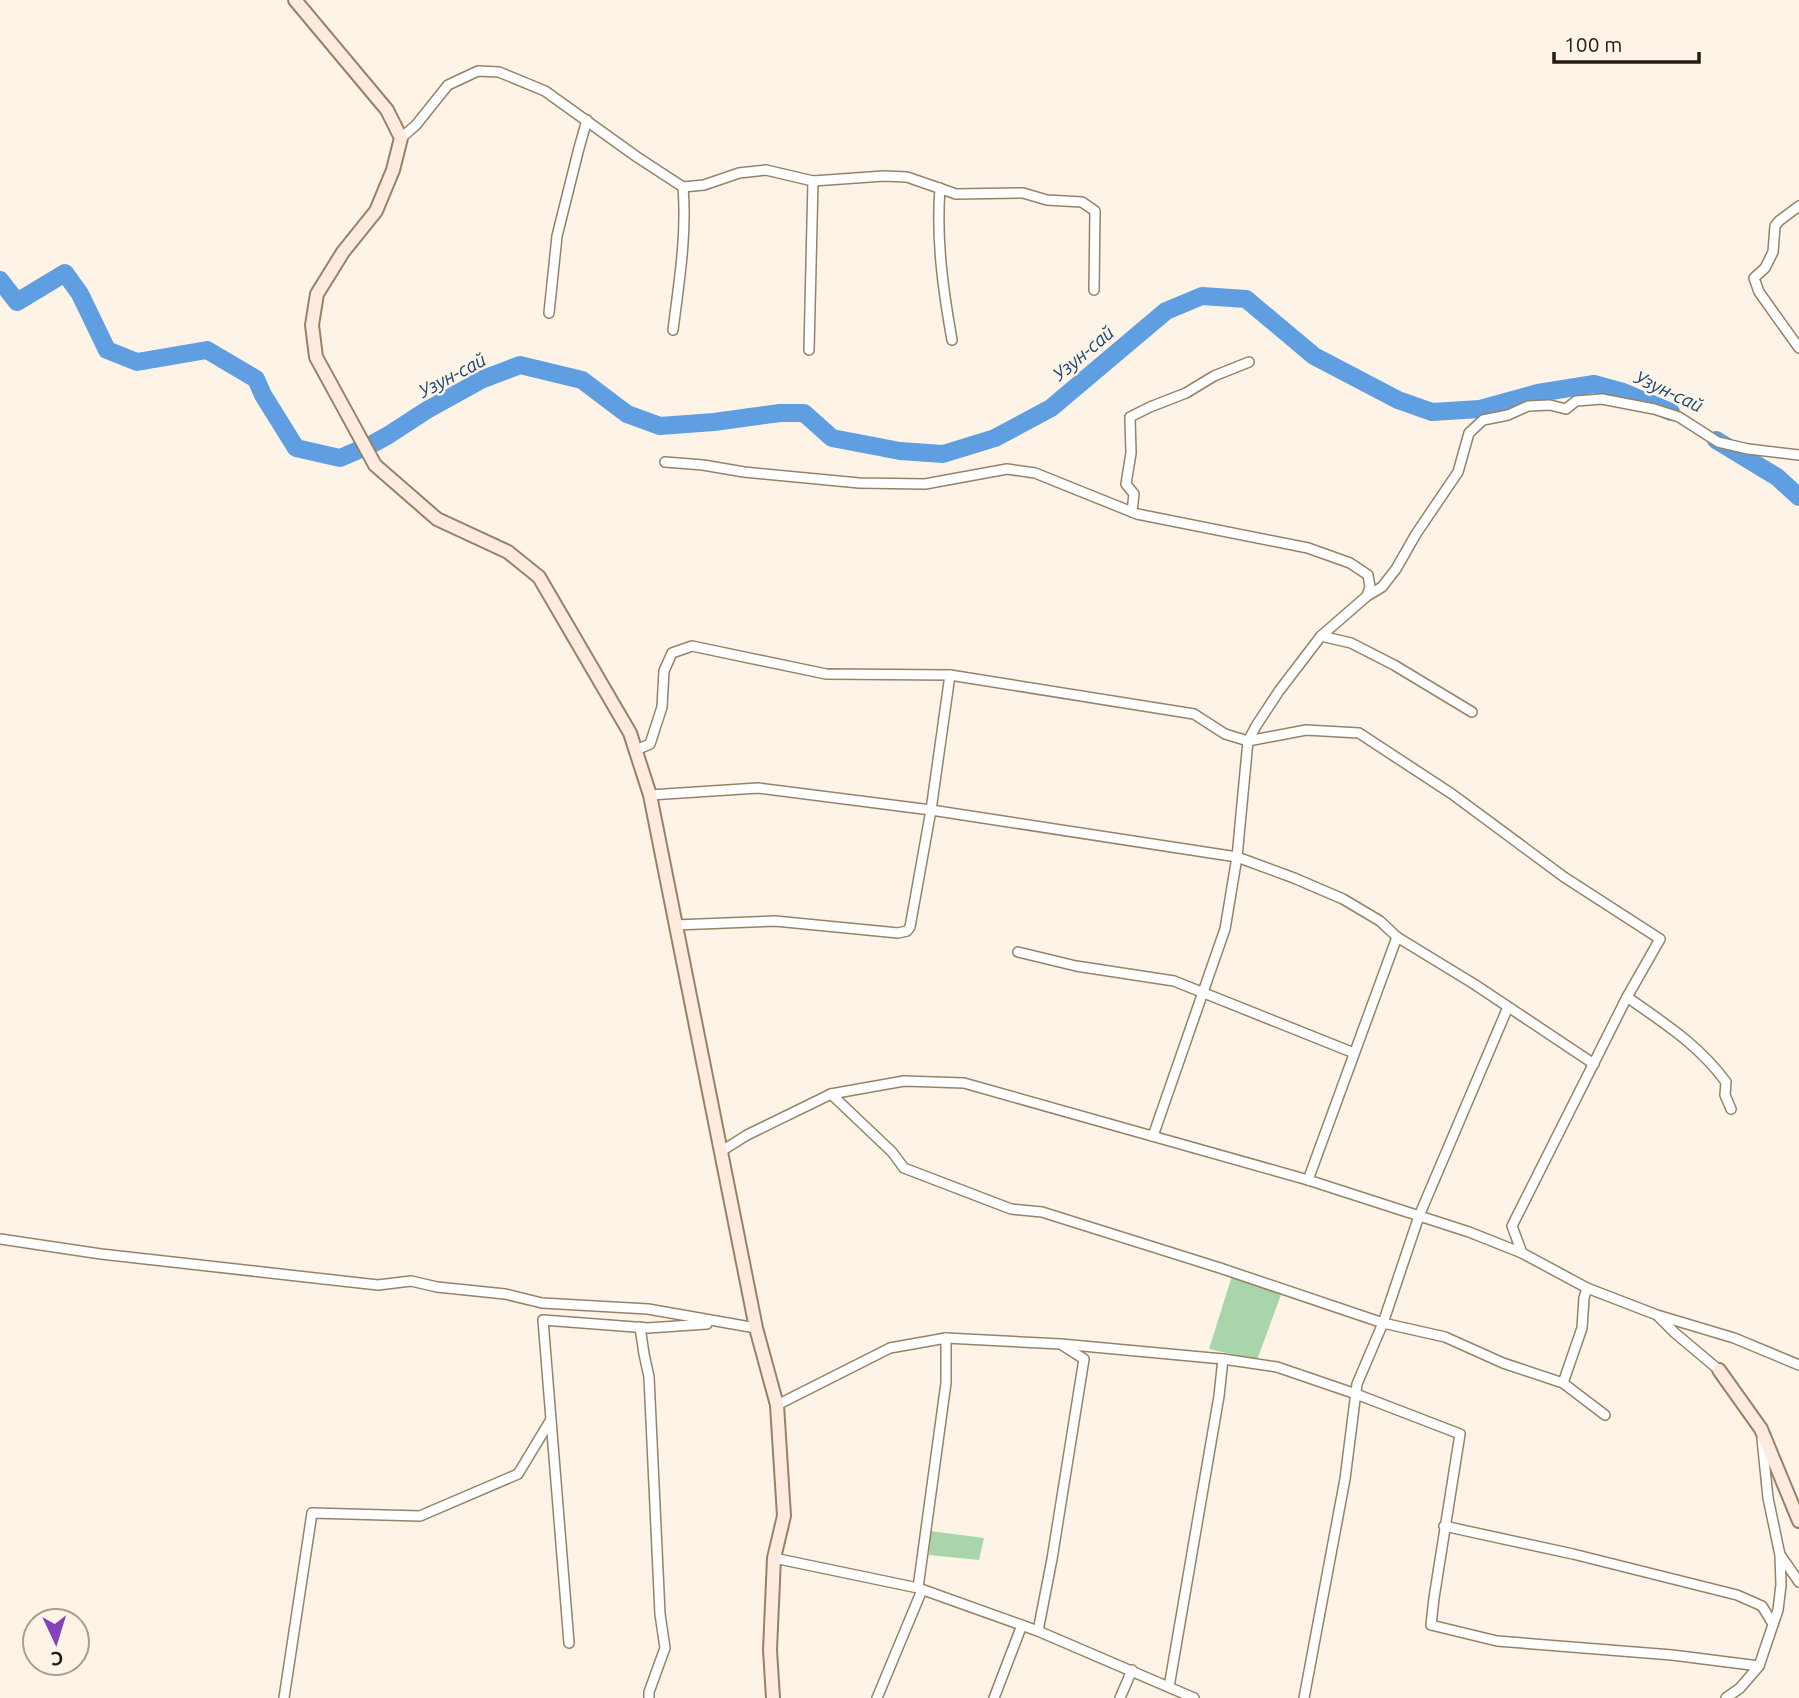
<svg xmlns="http://www.w3.org/2000/svg" width="1799" height="1698" font-family="Ubuntu,sans-serif">
  <style>
    .green { fill: #a8d6aa }
    .lines { fill: none; stroke-linecap: round; stroke-linejoin: round }
    .river { stroke: #5f9ee1; stroke-width: 18 }
    .street-casing { stroke: #988265; stroke-width: 12 }
    .secondary-casing { stroke: #988265; stroke-width: 16 }
    .street { stroke: #fff; stroke-width: 9 }
    .secondary { stroke: #feeade; stroke-width: 12 }
    .labels { text-anchor: middle; stroke-width: 5; stroke-linejoin: round; paint-order: stroke }
    .water-label { font-size: 19px; font-style: italic; fill: #194672; stroke: #fdf4e7 }
  </style>
  <rect width="100%" height="100%" fill="#fdf4e7"/>
  <g class="green">
    <path d="M1232,1276L1282,1292L1257,1360L1209,1349Z"/>
    <path d="M930,1531L984,1538L979,1560L929,1555Z"/>
  </g>
  <g class="lines">
    <g class="river">
      <path d="M0,280L17,302L65,273L80,294L107,350L137,362L207,350L256,379L263,395L296,448L340,458L361,449"/>
      <path d="M1716,440L1777,477L1799,497"/>
      <path d="M374,443L387,436L427,410L483,379L520,365L582,380L627,414L660,426L714,422L780,413H804L832,438L900,451L943,454L995,438L1051,408L1166,311L1202,296L1246,299L1314,356L1398,400L1432,412L1480,409L1538,393L1594,384L1623,392L1671,412"/>
    </g>
    <defs>
      <g id="street">
        <path d="M401,138L416,125L448,85L478,71L499,72L545,91L637,157L683,187L704,185L739,173L766,170L813,181L884,176L907,177L956,194L1023,193L1047,200L1082,202L1095,211L1094,290"/>
        <path d="M940,188C936,239 943,290 952,340"/>
        <path d="M1799,206L1779,221L1775,226L1773,252L1765,268L1754,278L1759,292L1799,348"/>
        <path d="M549,313L557,236L579,148L587,120"/>
        <path d="M673,330C679,282 687,235 683,187"/>
        <path d="M809,350L813,181"/>
        <path d="M665,462L703,465L744,472L859,483L925,484L1007,469L1035,473L1137,514L1308,548L1350,563L1368,575L1370,587L1367,596L1321,636L1279,691L1256,726L1248,741L1237,857L1225,929L1153,1136"/>
        <path d="M1132,512L1134,494L1126,484L1131,453L1130,417L1150,407L1186,393L1214,376L1249,362"/>
        <path d="M1367,596L1382,587L1396,569L1416,534L1458,472L1469,433L1483,420L1508,415L1528,406L1550,405L1566,409L1576,401L1602,399L1654,409L1679,417L1718,442L1748,449L1799,455"/>
        <path d="M1321,636L1351,643L1394,665L1472,712"/>
        <path d="M636,750L650,744L662,707L664,671L672,653L692,646L826,674L950,675L1194,714L1225,734L1248,741L1306,730L1359,733L1452,794L1564,877L1660,939L1627,997L1512,1226L1522,1253L1587,1288L1657,1315L1734,1338L1799,1365"/>
        <path d="M650,795L758,788L931,810L1237,857L1294,878L1343,899L1380,921L1397,937L1474,984L1594,1064"/>
        <path d="M675,925L775,921L898,933L907,931L910,927L931,810L950,675"/>
        <path d="M1018,952L1076,966L1174,981L1354,1053"/>
        <path d="M1627,997C1665,1024 1698,1044 1726,1082L1725,1095L1731,1109"/>
        <path d="M831,1094L892,1152L904,1168L1011,1209L1042,1212L1220,1268L1383,1323L1445,1337L1503,1363L1563,1383L1605,1415"/>
        <path d="M720,1152L747,1135L831,1094L904,1081L964,1083L1308,1180L1469,1232L1522,1253"/>
        <path d="M1308,1180L1397,937"/>
        <path d="M0,1239L101,1254L378,1285L411,1281L437,1287L505,1294L542,1303L648,1309L756,1328"/>
        <path d="M1658,1316L1675,1333L1719,1370"/>
        <path d="M640,1327L644,1354L649,1377L660,1614L665,1648L649,1692V1698"/>
        <path d="M1563,1383L1582,1328L1584,1298L1587,1288"/>
        <path d="M777,1405L890,1348L946,1338L1061,1344L1223,1359L1277,1367L1356,1394L1460,1434L1434,1598L1431,1625L1497,1641L1672,1655L1759,1666"/>
        <path d="M1444,1526L1573,1554L1737,1595L1762,1606L1773,1624"/>
        <path d="M1781,1556L1799,1582"/>
        <path d="M774,1558L918,1588L1038,1631L1194,1698"/>
        <path d="M918,1588L946,1383V1338"/>
        <path d="M1038,1631L1052,1559L1084,1359L1062,1345"/>
        <path d="M569,1643L543,1320L648,1328L707,1324"/>
        <path d="M1169,1687L1219,1396L1223,1359"/>
        <path d="M284,1698L312,1513L420,1516L518,1474L550,1421"/>
        <path d="M877,1698L922,1590"/>
        <path d="M994,1698L1022,1625"/>
        <path d="M1120,1698L1132,1670"/>
        <path d="M1304,1698L1345,1479L1357,1384L1383,1323L1419,1216L1508,1007"/>
        <path d="M1726,1698L1740,1688L1759,1666L1778,1610L1781,1585L1780,1555L1768,1498L1762,1439"/>
      </g>
      <g id="secondary">
        <path d="M295,0L387,110L401,138L393,170L376,211L343,252L317,294L312,325L316,357L375,465L437,519L508,552L539,577L630,733L650,795L756,1328L777,1405L784,1516L774,1558L770,1650L773,1698"/>
        <path d="M1719,1370L1761,1429L1799,1521"/>
      </g>
    </defs>
    <use href="#street" class="street-casing"/>
    <use href="#secondary" class="secondary-casing"/>
    <use href="#street" class="street"/>
    <use href="#secondary" class="secondary"/>
  </g>
  <g class="labels">
    <g class="water-label">
      <text transform="translate(1083 353) rotate(-40)" y="7">Узун-сай</text>
      <text transform="translate(452 375) rotate(-28)" y="7">Узун-сай</text>
      <text transform="translate(1669 391) rotate(25)" y="7">Узун-сай</text>
    </g>
  </g>
  <g transform="translate(56 1642) rotate(176)"><circle r="33" fill="#fdf4e7" stroke="#a79e91" stroke-width="2"/>
  <path d="M0-5L12 26L0 18L-12 26Z" fill="#8443b8"/>
  <text y="-10" font-size="19" font-weight="bold" text-anchor="middle" fill="#251c11">С</text>
  </g>
  <path d="M1554 52v10h145v-10" fill="none" stroke="#251c11" stroke-width="3.5"/>
  <text x="1564" y="52" font-size="21" fill="#251c11" stroke="#fdf4e7" stroke-width="5" paint-order="stroke">100 m</text>
</svg>
